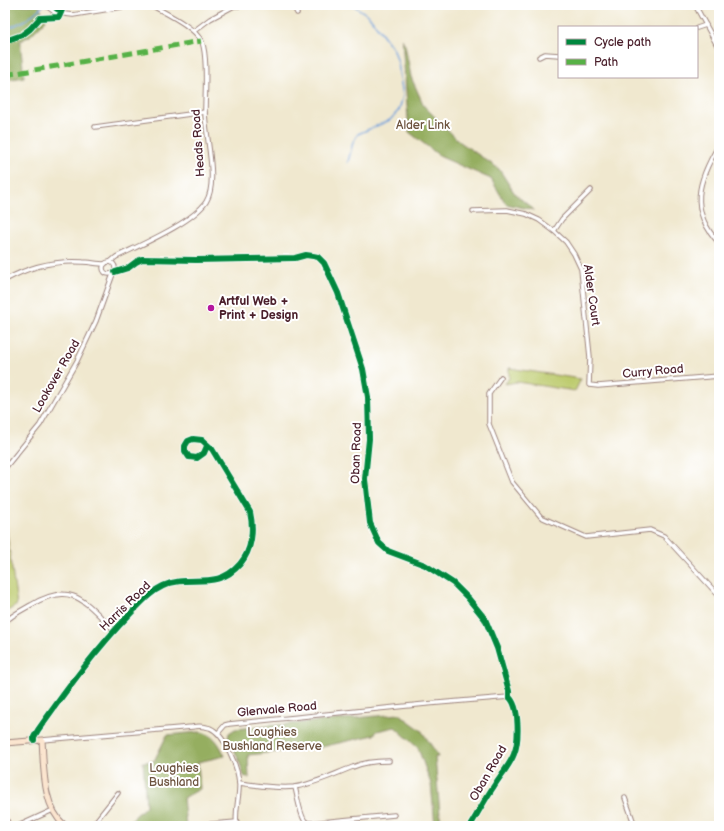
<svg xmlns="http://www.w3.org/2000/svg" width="724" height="831" font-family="'Balsamiq Sans',sans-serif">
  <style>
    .green { fill: #bcca6c; stroke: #83744c }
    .forest { fill: #95ae60; stroke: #706646 }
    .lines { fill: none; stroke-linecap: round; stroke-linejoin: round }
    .stream { stroke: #71a1db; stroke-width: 1.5 }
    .street-casing { stroke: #9d847d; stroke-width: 5.5 }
    .secondary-casing { stroke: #9d847d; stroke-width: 7 }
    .street { stroke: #fff; stroke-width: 3.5 }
    .secondary { stroke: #fbe5cf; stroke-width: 5 }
    .quiet { stroke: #57b146; stroke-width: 5; stroke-dasharray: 10 5; stroke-linecap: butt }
    .cycleway-casing { stroke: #fff; stroke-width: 8 }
    .cycleway { stroke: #00873e; stroke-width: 6 }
    .poi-dot { fill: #b5179e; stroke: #fff; stroke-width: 1.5 }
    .labels { text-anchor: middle; stroke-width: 4; stroke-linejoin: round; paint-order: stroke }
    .park-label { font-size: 12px; fill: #6c523e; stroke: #fff }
    .street-label { font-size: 12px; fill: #4a1f2b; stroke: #fff }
    .poi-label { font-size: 12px; font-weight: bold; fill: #4a1f2b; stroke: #fff; text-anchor: start }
  </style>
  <rect width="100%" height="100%" fill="#fff"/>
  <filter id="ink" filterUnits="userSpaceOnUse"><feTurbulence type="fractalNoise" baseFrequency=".025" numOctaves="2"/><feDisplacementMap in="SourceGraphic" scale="8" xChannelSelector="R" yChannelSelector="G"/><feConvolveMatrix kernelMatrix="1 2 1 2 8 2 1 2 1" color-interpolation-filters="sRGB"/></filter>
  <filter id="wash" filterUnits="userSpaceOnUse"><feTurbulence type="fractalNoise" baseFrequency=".012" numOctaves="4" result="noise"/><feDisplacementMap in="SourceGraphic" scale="16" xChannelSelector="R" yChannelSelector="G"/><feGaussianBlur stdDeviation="0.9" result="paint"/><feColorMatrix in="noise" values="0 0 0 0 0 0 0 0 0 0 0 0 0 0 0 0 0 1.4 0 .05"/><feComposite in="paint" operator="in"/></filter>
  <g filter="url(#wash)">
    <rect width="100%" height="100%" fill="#f0e8cf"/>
    <g class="green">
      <path d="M509,368L581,379L575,391L517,382L505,384L509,378Z"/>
      <path d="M5,519L17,605L6,612L5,610Z"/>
    </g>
    <g class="forest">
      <path d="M14,5H39L46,20L30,36L20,41L24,77L5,80V10Z"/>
      <path d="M402,39L405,45L411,77L424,106L460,142L499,169L515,194L534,210L506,204L491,179L441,157L409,132Z"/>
      <path d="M399,714L421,730L437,754L438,757H435L441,826H435L431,784L418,748L395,727L377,731L374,735L317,748L248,755L249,778L244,776L238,758L228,738L229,733L235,729Z"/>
      <path d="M199,732C215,734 219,744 225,756L198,762L200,789L183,798L186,826H127L130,821L146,806L143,762L154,761L167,735Z"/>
    </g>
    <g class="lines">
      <g class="stream">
        <path d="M5,30L26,20L44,5"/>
        <path d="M348,162L353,142L358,134L390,120L399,110L403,96L398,63L394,50L369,16L353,5"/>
      </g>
    </g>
  </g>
  <g filter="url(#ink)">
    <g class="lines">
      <defs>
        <g id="street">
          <path d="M45,5L56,13L73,15L134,5"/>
          <path d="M293,5L297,13"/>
          <path d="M695,5L719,49"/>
          <path d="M697,28L706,25"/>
          <path d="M194,31L210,19L234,6L263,5"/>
          <path d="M539,57L545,54L559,55"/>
          <path d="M95,127L205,112"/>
          <path d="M719,145C698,180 688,210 719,243"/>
          <path d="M473,211L507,210L526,214L539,220L554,231L566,242L574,254L581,269L590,357L589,385L598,386L719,376"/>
          <path d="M554,231L562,219L591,190"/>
          <circle cx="109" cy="268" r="6"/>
          <path d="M110,262L116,257C140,245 192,223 206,202C219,182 205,135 205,111C205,94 208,57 202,42C195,27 167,14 153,6L147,5"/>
          <path d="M115,272L128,268L136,262L142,259L196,260L295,258L306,255L313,256L318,257L324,263L338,293L363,369L368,397L369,439L365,479L370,523L379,543L388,551L425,565L453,583L468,598L485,619L497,648L509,691V697C520,706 519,742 514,754C510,765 500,776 494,786C485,799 478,813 470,826"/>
          <path d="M5,280C30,266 54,260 83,262C90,262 97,264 105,264"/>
          <path d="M501,377L489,394V424L512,482L541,517L586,537L650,530L664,536L719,596"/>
          <path d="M5,468L40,425L77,361L96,321L113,274"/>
          <path d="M5,622C12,615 22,610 31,605C72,580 85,602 114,630"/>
          <path d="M218,733L225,725L229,724L426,704L509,697"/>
          <path d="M34,740V737L38,730C67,689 96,649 131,613C141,603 150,592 163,586C189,573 216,592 240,564C252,550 254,530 250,512L212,449L202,440L193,439L188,441L185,446V451L189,457L197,458L204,453L207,446"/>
          <path d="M42,740L192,727C197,726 204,726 210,728C225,734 238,768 239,783C240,797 234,812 237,826"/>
          <path d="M239,783C257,785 276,789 294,787C315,784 334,774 353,767C364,762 377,761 389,761"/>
          <path d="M295,787C297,795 300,815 305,821C307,823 309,823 311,823L394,815"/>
          <path d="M625,798L635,826"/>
          <path d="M5,815L9,826"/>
          <path d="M200,825L237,822"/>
          <path d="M18,826L53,810"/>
          <path d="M92,826L118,793"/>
        </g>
        <path id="secondary" d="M5,743L42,740C44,768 42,806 65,826"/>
      </defs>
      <use href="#street" class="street-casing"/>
      <use href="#secondary" class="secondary-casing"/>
      <use href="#street" class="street"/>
      <use href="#secondary" class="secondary"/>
      <path class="quiet" d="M5,75L201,41"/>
      <defs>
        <g id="cycleway">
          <path d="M5,41L22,35L30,29L40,18L59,17L62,10L57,9L53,5"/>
          <path d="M115,272L128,268L136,262L142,259L196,260L295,258L306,255L313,256L318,257L324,263L338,293L363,369L368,397L369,439L365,479L370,523L379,543L388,551L425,565L453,583L468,598L485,619L497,648L509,691V697C520,706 519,742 514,754C510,765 500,776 494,786C485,799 478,813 470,826"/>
          <path d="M34,740V737L38,730C67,689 96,649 131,613C141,603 150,592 163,586C189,573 216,592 240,564C252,550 254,530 250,512L212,449L202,440L193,439L188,441L185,446V451L189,457L197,458L204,453L207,446"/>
        </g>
      </defs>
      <use href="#cycleway" class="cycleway-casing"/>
      <use href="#cycleway" class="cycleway"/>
    </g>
  </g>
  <circle class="poi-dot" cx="211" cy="308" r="4"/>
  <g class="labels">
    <g class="park-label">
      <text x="423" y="129">Alder Link</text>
      <text x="272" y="736">Loughies<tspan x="272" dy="14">Bushland Reserve</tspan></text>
      <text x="174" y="772">Loughies<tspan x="174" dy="14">Bushland</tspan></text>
    </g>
    <g class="street-label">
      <text transform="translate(198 143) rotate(-94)" y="4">Heads Road</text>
      <text transform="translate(592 295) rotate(82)" y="4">Alder Court</text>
      <text transform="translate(653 371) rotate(-5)" y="4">Curry Road</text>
      <text transform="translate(56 376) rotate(-60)" y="4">Lookover Road</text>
      <text transform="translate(356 453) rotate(-88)" y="4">Oban Road</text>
      <text transform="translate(125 606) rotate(-44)" y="4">Harris Road</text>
      <text transform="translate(277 709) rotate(-5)" y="4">Glenvale Road</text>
      <text transform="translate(488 773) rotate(-60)" y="4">Oban Road</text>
    </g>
    <g class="poi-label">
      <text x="219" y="305">Artful Web +<tspan x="219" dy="14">Print + Design</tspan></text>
    </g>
  </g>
  <rect width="724" height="831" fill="none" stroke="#fff" stroke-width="20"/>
  <rect x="558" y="26" width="140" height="52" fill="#ffffff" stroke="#b7a5aa"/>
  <rect x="566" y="39" width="20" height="6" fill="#00873e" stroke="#b7a5aa"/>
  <text x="594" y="46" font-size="12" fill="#4a1f2b">Cycle path</text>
  <rect x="566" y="59" width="20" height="6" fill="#57b146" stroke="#b7a5aa"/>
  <text x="594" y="66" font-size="12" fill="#4a1f2b">Path</text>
</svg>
